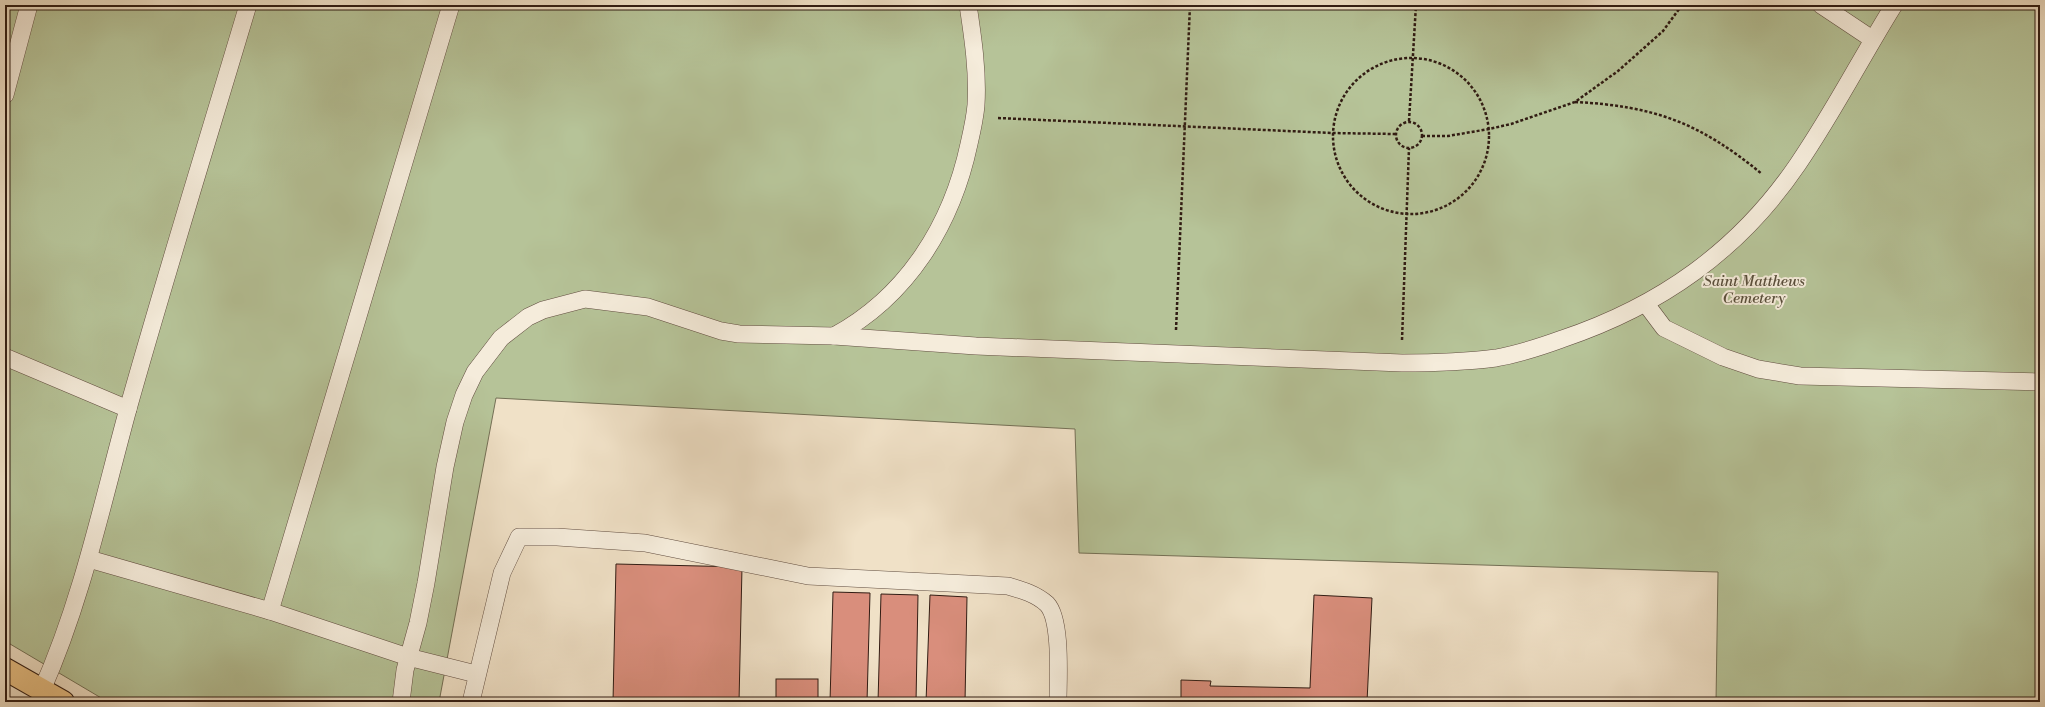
<svg xmlns="http://www.w3.org/2000/svg" width="2045" height="707" font-family="'Libre Bodoni',serif">
  <style>
    .green { fill: #b6c398; stroke: #747056 }
    .building { fill: #d98e7c; stroke: #311c13 }
    .lines { fill: none; stroke-linecap: round; stroke-linejoin: round }
    .lane-casing { stroke: #614d40; stroke-width: 18 }
    .primary-casing { stroke: #311c13; stroke-width: 24 }
    .path { stroke: #311c13; stroke-width: 2.5; stroke-dasharray: 3 2; stroke-linecap: butt }
    .lane { stroke: #f5ecdb; stroke-width: 17 }
    .primary { stroke: #e8c084; stroke-width: 22 }
    .labels { text-anchor: middle; stroke-width: 4; stroke-linejoin: round; paint-order: stroke }
    .park-label { font-size: 15px; font-style: italic; fill: #594e3b; stroke: #f5ecdb }
  </style>
  <rect width="100%" height="100%" fill="#f0e1c7"/>
  <filter id="stains"><feTurbulence type="fractalNoise" baseFrequency=".005" numOctaves="4"/><feColorMatrix values="0 0 0 0 .2 0 0 0 0 .09 0 0 0 0 .02 0 0 0 .5 -.17"/></filter>
  <radialGradient id="worn" r=".72"><stop offset=".6" stop-color="#630" stop-opacity="0"/><stop offset="1" stop-color="#630" stop-opacity=".3"/></radialGradient>
  <path class="green" d="M5,5H2040V702H1716L1718,572L1079,553L1075,429L496,398L439,702H108L5,641Z"/>
  <g class="building">
    <path d="M616,564L742,567L739,702H613Z"/>
    <path d="M833,592L870,593L867,702H830Z"/>
    <path d="M881,594L918,595L916,702H878Z"/>
    <path d="M930,595L967,597L965,702H926Z"/>
    <path d="M1314,595L1372,598L1367,702H1181V680L1211,681L1210,686L1310,688Z"/>
    <rect x="776" y="679" width="42" height="23"/>
  </g>
  <g class="lines">
    <defs>
      <g id="lane">
        <path d="M1821,5L1872,39"/>
        <path d="M5,95L29,5"/>
        <path d="M1646,304L1664,328L1723,357L1758,369L1800,376L2040,382"/>
        <path d="M834,336C908,296 952,224 969,144C972,131 975,118 976,105C978,72 973,38 968,5"/>
        <path d="M5,357L128,409"/>
        <path d="M89,559L270,611L408,657L476,674"/>
        <path d="M270,611L451,5"/>
        <path d="M42,690C82,600 102,504 128,409C166,274 208,139 248,5"/>
        <path d="M401,702L405,670L418,623L426,583L445,467L455,422L464,395L475,372L501,338L528,317L543,310L585,299L648,307L721,331L739,334L834,336L976,346L1402,363C1433,363 1464,362 1496,358C1518,354 1540,347 1562,339C1660,306 1739,251 1798,164C1833,113 1861,58 1894,5"/>
        <path d="M471,702L502,573L519,537H557L645,543L808,576L1008,586C1022,590 1036,594 1047,604C1062,620 1058,680 1058,702"/>
      </g>
      <path id="primary" d="M5,669L63,702"/>
    </defs>
    <use href="#lane" class="lane-casing"/>
    <use href="#primary" class="primary-casing"/>
    <g class="path">
      <circle cx="1411" cy="136" r="78"/>
      <path d="M1575,102C1655,106 1700,123 1762,174"/>
      <path d="M998,118L1332,133L1395,134"/>
      <path d="M1409,121L1416,5"/>
      <circle cx="1409" cy="135" r="13"/>
      <path d="M1422,136H1448L1489,129L1511,124L1575,102L1618,71L1644,48L1663,31L1682,5"/>
      <path d="M1176,330L1190,5"/>
      <path d="M1402,340L1409,148"/>
    </g>
    <use href="#lane" class="lane"/>
    <use href="#primary" class="primary"/>
  </g>
  <g class="labels">
    <g class="park-label">
      <text x="1754" y="286">Saint Matthews<tspan x="1754" dy="17">Cemetery</tspan></text>
    </g>
  </g>
  <rect width="2045" height="707" fill="none" stroke="#f0e1c7" stroke-width="20"/>
  <rect x="6" y="6" width="2033" height="695" fill="none" stroke="#311c13" stroke-width="2"/>
  <rect x="10" y="10" width="2025" height="687" fill="none" stroke="#311c13"/>
  <rect width="100%" height="100%" filter="url(#stains)"/>
  <rect width="100%" height="100%" fill="url(#worn)"/>
</svg>
